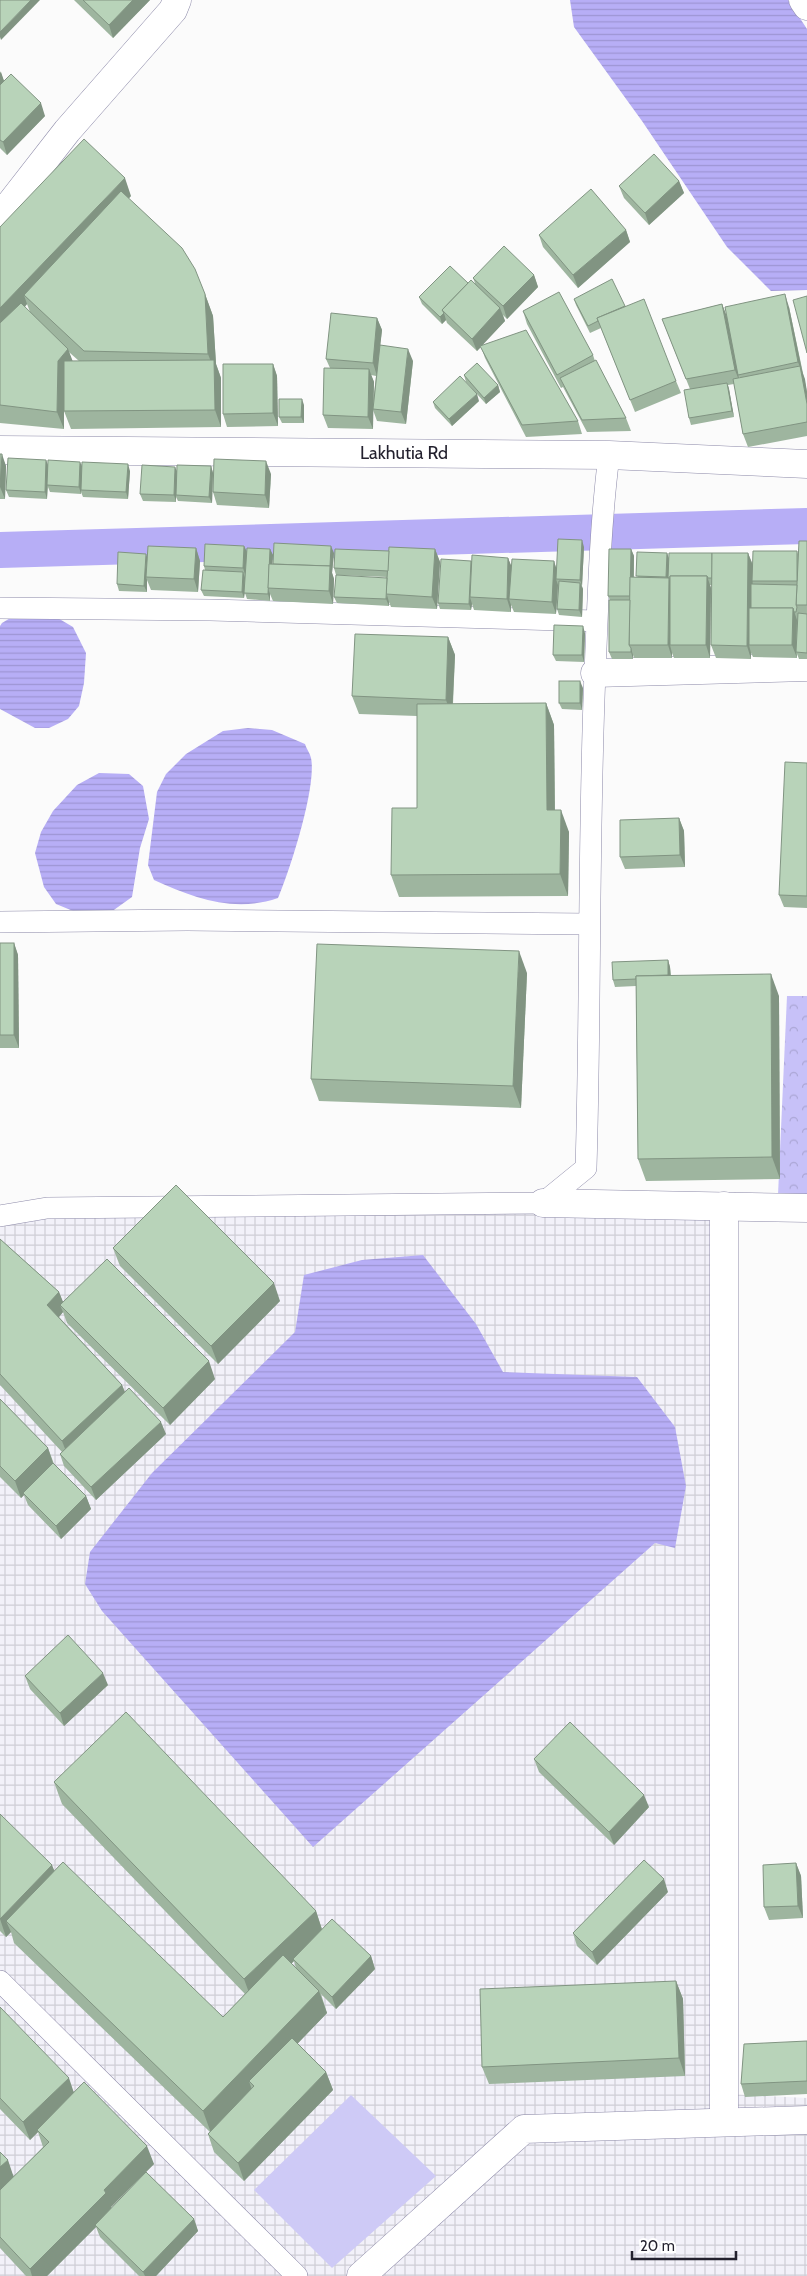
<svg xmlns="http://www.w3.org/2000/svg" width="807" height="2276" font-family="Cabin,sans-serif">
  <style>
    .industrial { fill: url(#industrial-grid) }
    .grass { fill: #cecaf6 }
    .forest { fill: url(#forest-crowns) }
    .water { fill: url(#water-rules) }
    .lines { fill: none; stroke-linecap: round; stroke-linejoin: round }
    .canal { stroke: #b7aef6; stroke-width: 36 }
    .lane-casing { stroke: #8d8aa9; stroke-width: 22 }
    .street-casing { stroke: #8d8aa9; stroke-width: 29 }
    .secondary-casing { stroke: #8d8aa9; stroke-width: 29 }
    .lane { stroke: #fff; stroke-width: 21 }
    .street { stroke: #fff; stroke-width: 28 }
    .secondary { stroke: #fff; stroke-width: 28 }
    .wall { fill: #9eb59f; fill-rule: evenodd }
    .shaded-wall { fill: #819482 }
    .building { fill: #b8d3b9; stroke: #819482 }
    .labels { text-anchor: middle; stroke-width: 4.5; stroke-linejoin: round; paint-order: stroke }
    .street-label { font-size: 18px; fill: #23212e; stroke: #fff }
  </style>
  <defs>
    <pattern id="industrial-grid" width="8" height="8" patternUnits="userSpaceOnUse" patternTransform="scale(1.25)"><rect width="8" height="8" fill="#f2f1f9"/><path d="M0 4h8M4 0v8" fill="none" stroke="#cfced6"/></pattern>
    <pattern id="forest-crowns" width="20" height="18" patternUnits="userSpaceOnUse" patternTransform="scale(1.25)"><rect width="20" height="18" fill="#c7c1f8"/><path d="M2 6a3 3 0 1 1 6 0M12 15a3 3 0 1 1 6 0" fill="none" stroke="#aba6d5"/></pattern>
    <pattern id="water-rules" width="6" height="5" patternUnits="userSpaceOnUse" patternTransform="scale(1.25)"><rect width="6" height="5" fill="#b7aef6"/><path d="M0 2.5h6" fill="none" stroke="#9d95d3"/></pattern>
  </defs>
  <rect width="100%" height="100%" fill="#fbfbfb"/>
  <path class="industrial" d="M736,1192L727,2094L807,2098V2276H0V1215Z"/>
  <path class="grass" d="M351,2095L436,2176L332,2268L254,2190Z"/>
  <path class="forest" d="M787,996H807V1195H778Z"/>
  <g class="water">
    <path d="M570,0H788L807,29V290L771,291L727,247L642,121L574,27Z"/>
    <path d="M17,614L56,617L73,627L86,653L84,683L79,706L68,719L49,728H35L0,709V626L2,623Z"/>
    <path d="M248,728L272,730L305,744C306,748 310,753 311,758C317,786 290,870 278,898C234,913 194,898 154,880L148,865L157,792L166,774L186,754L223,731Z"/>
    <path d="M99,773L129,774L143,786L149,819L140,848L132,897L111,912L78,913L56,904L44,887L35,853L41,832L53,811L77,785Z"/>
    <path d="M423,1255L476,1324L503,1372L637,1377L675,1427L686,1486L675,1548L655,1543L313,1847L102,1611L85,1584L90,1552L152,1473L295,1332L304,1275L362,1260Z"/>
  </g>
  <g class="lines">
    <path class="canal" d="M0,550L807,526"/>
    <defs>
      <g id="lane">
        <path d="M0,608L210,610L596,621"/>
        <path d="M0,922L187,920L589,924"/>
        <path d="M0,1216L47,1208L543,1203L586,1168C591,1003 588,838 595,673C598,600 600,527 609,455"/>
        <path d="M0,1981L297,2276"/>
      </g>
      <g id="street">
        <path d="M803,0L807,6"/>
        <path d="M0,217L67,131L173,10L177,0"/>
        <path d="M595,673L807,667"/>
        <path d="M543,1203L807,1208"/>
        <path d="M724,2122V1206"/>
        <path d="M361,2276L524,2129L807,2120"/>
      </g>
      <path id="secondary" d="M0,450L609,455L807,464"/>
    </defs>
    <use href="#lane" class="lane-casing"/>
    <use href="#street" class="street-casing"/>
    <use href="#secondary" class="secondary-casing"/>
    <use href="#lane" class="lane"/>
    <use href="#street" class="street"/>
    <use href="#secondary" class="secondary"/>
  </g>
  <g class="wall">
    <path d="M74,0H150L113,38Z"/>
    <path d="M0,71L4,81L45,116L7,155L0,148Z"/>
    <path d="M679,181L684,193L649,225L624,198L619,186Z"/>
    <path d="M131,196L128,199L205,294L213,316L216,364L221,378V427L71,429L64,411V378V429L0,423V227ZM27,304L30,312L25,307ZM69,352L70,353L79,361H72Z"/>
    <path d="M626,230L630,242L578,288L543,247L539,235Z"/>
    <path d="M534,275L538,287L507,319L503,315L505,321L482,345L578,421L582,434L526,437L485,358L481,347L477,351L447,323L446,320L442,324L422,304L419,297L468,283H475L473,278Z"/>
    <path d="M574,299L625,306L676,381L681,393L635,412L601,328L590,333L576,305Z"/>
    <path d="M722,304L727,317L789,307L807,392V436L748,447L743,434L734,384L728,385L729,389L734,417L691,425L689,418L690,389L662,319ZM728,320L738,375L740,378H739Z"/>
    <path d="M523,311L593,355L595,361L626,418L631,431L587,432L563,387L561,388L527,324Z"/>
    <path d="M377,318L382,330L380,345L413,361L406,424L377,421L373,410V429L328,428L323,415L330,368L326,359ZM371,375L376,376L373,403L374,382Z"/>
    <path d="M273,364L277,376L278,426L227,427L223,414Z"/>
    <path d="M464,375L498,385L500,392L486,404L466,382Z"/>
    <path d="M479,401L452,426L435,408L433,402Z"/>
    <path d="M304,405V423H282L279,417Z"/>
    <path d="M0,454L6,466L5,499H0Z"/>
    <path d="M46,460L48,465L82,466L130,471L128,499L83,497L81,492V494L50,492L48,487L47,499L9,497L6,490Z"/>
    <path d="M211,466L213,473L212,503L178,501L176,497V502L143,501L140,494L177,472Z"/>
    <path d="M271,474L269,508L217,505L213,492Z"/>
    <path d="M807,541V659H799L797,654V658L753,657L751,653V659L716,658L711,645L712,585H710L711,588L710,658H674L672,653V658H634L633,655V659H612L609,652L610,600L608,596L631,549L634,556V577H637L667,553L669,559L748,553L753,565L797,551L798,554Z"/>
    <path d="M244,546L247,552L270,549L273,555L272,564L334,553L332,573L334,579L333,604L273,601L270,594V601L247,599L245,593L244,598L204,596L201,590L205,570L204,566Z"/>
    <path d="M584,547L582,586L583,589L582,617L559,615L557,609L558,585L556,614L514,612L511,605V612L474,610L472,604L471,610L440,609L438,603L471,561L508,558L511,566L554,561L556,568Z"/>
    <path d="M196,548L200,561L198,592L151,590L147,580V592L119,591L117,584L147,557Z"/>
    <path d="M435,549L440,562L437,609L391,607L389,602V606L337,603L334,597L387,577L336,575L334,568L389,551Z"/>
    <path d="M585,633L584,662L556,661L553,655Z"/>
    <path d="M448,637L455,655L453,704L546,703L554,725L555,810L569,832L568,896L399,897L391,875L417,808V716L359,714L352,696Z"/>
    <path d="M583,688L582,710L562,709L559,703Z"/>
    <path d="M807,763V908L784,907L779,895Z"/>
    <path d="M679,818L684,831L685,867L625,869L620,857Z"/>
    <path d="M0,943H14L18,955L19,1048H0Z"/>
    <path d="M668,960L670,967L671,975L779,996L780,1179L646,1181L638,1159L636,986L615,987L613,980Z"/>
    <path d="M527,973L521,1108L319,1101L311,1079Z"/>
    <path d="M0,1239L59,1292L63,1303L215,1379L170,1425L67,1323L63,1312L59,1317L122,1385L125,1392L166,1434L96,1500L64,1466L60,1454L62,1452L0,1385Z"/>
    <path d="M113,1248L280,1301L218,1364L120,1266Z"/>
    <path d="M0,1399L48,1448L54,1464L86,1496L91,1509L61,1539L28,1505L24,1495L21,1498L0,1477Z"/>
    <path d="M25,1676L108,1685L64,1726L30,1689Z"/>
    <path d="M534,1759L649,1807L614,1845L539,1772Z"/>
    <path d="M54,1782L316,1911L322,1929L371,1956L375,1969L336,2009L321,1994L327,2013L297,2044L326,2072L333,2090L244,2181L214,2152L208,2134L210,2132L14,1943L11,1932L6,1937L0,1931V1814L55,1871L223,2017L245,1994L62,1804ZM294,1961L296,1968L291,1964Z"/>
    <path d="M796,1863L801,1876L803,1918L769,1920L764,1907Z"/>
    <path d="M668,1892L597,1965L577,1946L573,1933Z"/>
    <path d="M676,1981L683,1999L685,2076L489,2084L482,2067Z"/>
    <path d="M0,2007L74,2092L154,2164L111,2207L112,2208L194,2219L198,2231L156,2276H139L100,2237L96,2227L47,2276H26L0,2248V2152L14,2177L43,2147L38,2132L30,2140L0,2109Z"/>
    <path d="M807,2041V2094L745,2097L741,2084Z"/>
  </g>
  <g class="shaded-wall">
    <path d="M31,0H40L1,40L0,37V32Z"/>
    <path d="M133,0H150L113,38L109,25Z"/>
    <path d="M1,72L5,84L0,90V73Z"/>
    <path d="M41,103L45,116L7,155L3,142Z"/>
    <path d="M125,178L131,196L30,301L24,295L27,304L0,332V308Z"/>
    <path d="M679,181L684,193L649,225L645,213Z"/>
    <path d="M626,230L630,242L578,288L573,275Z"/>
    <path d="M534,275L538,287L507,319L503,306Z"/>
    <path d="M205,294L213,316L216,364L221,378V427L215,410L214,370L208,354Z"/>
    <path d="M785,294L789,307L803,375L798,362Z"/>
    <path d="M722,304L727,317L740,383L735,370Z"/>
    <path d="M500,308L505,321L477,351L472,339Z"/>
    <path d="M444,313L446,320L442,324L440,317Z"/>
    <path d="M377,318L382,330L377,376L373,363Z"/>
    <path d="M68,349L75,367L64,378V429L57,412L58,361Z"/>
    <path d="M408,349L413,361L406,424L401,412Z"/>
    <path d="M273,364L277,376L278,426L273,413Z"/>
    <path d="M800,366L805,379L807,392V404Z"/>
    <path d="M369,369L374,382L373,429L368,417Z"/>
    <path d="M727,383L729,389L734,417L732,411Z"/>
    <path d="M498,385L500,392L486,404L484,398Z"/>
    <path d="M477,394L479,401L452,426L449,419Z"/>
    <path d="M302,399L304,405V423L301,417Z"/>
    <path d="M2,454L6,466L5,499L0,487Z"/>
    <path d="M46,460L48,466L47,499L45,492Z"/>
    <path d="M266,461L271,474L269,508L265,495Z"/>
    <path d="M80,462L83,468L81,490V494L79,487Z"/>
    <path d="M128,464L130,471L128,499L126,492Z"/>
    <path d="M211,466L213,473L212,503L209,497Z"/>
    <path d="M175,467L178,473L176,495V502L174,495Z"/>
    <path d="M582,540L584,547L582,586L580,580Z"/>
    <path d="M244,546L247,552L245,574L243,568Z"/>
    <path d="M331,546L334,553L332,573L330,566Z"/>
    <path d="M196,548L200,561L198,592L194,579Z"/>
    <path d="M270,549L273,555L271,588H268L270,594V601L268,594Z"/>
    <path d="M435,549L440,562L437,609L432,597Z"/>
    <path d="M631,549L634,556L633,603L631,596Z"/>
    <path d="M667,553L669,559V578L673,590L670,645L672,653V658L668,645L669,582L666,577Z"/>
    <path d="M748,553L753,566L752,611L749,645L751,653V659L747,646Z"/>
    <path d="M146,554L148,560L146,577L147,580V592L144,586Z"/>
    <path d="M508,558L513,570L509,599L511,605V612L507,599Z"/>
    <path d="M471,561L470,597L472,604L471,610L469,604Z"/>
    <path d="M554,561L558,574L556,579L558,585L556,614L552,602Z"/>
    <path d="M330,566L334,579L333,604L329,591Z"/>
    <path d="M243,572L245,578L244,598L242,592Z"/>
    <path d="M707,576L711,588L710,658L706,645Z"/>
    <path d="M580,583L583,589L582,617L579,610Z"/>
    <path d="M387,595L389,602V606L386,599Z"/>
    <path d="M793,608L797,620L796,652L797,658L792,645Z"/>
    <path d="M583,626L585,633L584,662L582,655Z"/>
    <path d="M448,637L455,655L452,717L446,700Z"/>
    <path d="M631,648L633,655V659L631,652Z"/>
    <path d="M580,681L583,688L582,710L580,703Z"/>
    <path d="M546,703L554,725L555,831L547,810Z"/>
    <path d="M561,810L569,832L568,896L560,874Z"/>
    <path d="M679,818L684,831L685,867L680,855Z"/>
    <path d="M14,943L18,955L19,1048L14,1035Z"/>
    <path d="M519,951L527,973L521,1108L513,1086Z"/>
    <path d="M668,960L670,967L671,985L668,979Z"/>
    <path d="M771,974L779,996L780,1179L772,1157Z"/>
    <path d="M274,1283L280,1301L218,1364L211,1346Z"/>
    <path d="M59,1292L66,1309L60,1305L63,1312L54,1323L47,1305Z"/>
    <path d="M209,1361L215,1379L170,1425L163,1408Z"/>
    <path d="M122,1385L129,1403L69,1459L62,1441Z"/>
    <path d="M161,1422L166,1434L96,1500L91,1487Z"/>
    <path d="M48,1448L54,1466L23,1493L24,1495L21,1498L15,1481Z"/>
    <path d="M86,1496L91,1509L61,1539L56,1526Z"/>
    <path d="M103,1673L108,1685L64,1726L60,1713Z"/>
    <path d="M644,1795L649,1807L614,1845L609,1832Z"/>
    <path d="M796,1863L801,1876L803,1918L798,1906Z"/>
    <path d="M52,1865L59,1882L6,1921L11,1932L6,1937L0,1919Z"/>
    <path d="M664,1879L668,1892L597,1965L592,1952Z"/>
    <path d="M316,1911L323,1933L293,1959L294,1961L252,2001L244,1979Z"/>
    <path d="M371,1956L375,1969L336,2009L332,1997Z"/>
    <path d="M676,1981L683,1999L685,2076L679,2058Z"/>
    <path d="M319,1991L327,2013L255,2088L249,2081L252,2090L211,2133L203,2111Z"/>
    <path d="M326,2072L333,2090L244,2181L238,2163Z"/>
    <path d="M69,2078L75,2096L37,2130L38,2132L30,2140L23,2122Z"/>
    <path d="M147,2146L154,2164L111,2207L112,2210L95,2225L96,2227L47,2276H32L30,2269L104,2190Z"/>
    <path d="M8,2160L14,2178L0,2191V2167Z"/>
    <path d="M194,2219L198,2231L156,2276H145L143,2272Z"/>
  </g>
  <g class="building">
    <path d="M0,0H31L0,32Z"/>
    <path d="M83,0H133L109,25Z"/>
    <path d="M11,74L41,103L3,142L0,140V85Z"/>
    <path d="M84,139L125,178L0,308V227Z"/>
    <path d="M654,154L679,181L645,213L619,186Z"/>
    <path d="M591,189L626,230L573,275L539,235Z"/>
    <path d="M121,191L182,248L195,269L205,294L208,354L84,351L24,295Z"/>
    <path d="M504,246L534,275L503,306L473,278Z"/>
    <path d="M450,266L468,283L442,310L444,313L440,317L419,297Z"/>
    <path d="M612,279L625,306L597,318L598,321L588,326L574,299Z"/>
    <path d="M471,280L500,308L472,339L442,310Z"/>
    <path d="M559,292L593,355L557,375L523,311Z"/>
    <path d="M785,294L798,362L738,375L725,307Z"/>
    <path d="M807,296V353L793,300Z"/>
    <path d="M644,299L676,381L630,400L597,318Z"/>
    <path d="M21,303L68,349L58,361L57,412L0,405V323Z"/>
    <path d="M722,304L735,370L686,379L662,319Z"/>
    <path d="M331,313L377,318L373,363L326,359Z"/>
    <path d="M526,330L578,421L522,425L480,346Z"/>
    <path d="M380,345L408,349L401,412L373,409Z"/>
    <path d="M214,360L215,410L64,411V361Z"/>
    <path d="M596,360L626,418L582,420L560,378Z"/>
    <path d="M477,363L498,385L484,398L464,375Z"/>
    <path d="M223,364H273V413L223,414Z"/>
    <path d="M800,366L807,404V422L743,434L733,379Z"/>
    <path d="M324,368L369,369L368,417L323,415Z"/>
    <path d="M460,376L477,394L449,419L433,402Z"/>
    <path d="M727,383L732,411L689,418L684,390Z"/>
    <path d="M279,399H302L301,417H279Z"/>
    <path d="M0,454H2L0,487Z"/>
    <path d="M8,458L46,460L45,492L6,490Z"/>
    <path d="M214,459L266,461L265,495L213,492Z"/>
    <path d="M48,460L80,462L79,487L47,485Z"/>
    <path d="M82,462L128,464L126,492L81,490Z"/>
    <path d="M142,465L175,467L174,495L140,494Z"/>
    <path d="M177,465L211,466L209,497L176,495Z"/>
    <path d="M558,539L582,540L580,580L556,579Z"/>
    <path d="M799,541H807V605H796Z"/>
    <path d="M274,543L331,546L330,566L273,564Z"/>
    <path d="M205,544L244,546L243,568L204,566Z"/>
    <path d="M148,546L196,548L194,579L146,577Z"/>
    <path d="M389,547L435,549L432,597L386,594Z"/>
    <path d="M247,548L270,549L268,594L244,593Z"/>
    <path d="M335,549L389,551L388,571L334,568Z"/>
    <path d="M609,549H631L630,596H608Z"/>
    <path d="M753,551H797V581H752Z"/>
    <path d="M118,552L146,554L144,586L117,584Z"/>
    <path d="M637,552L667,553L666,577L636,576Z"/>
    <path d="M669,553H712V578H708L707,576H670V578H668Z"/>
    <path d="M712,553H748L747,646L711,645Z"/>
    <path d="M472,555L508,558L507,599L470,597Z"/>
    <path d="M441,559L471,561L469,604L438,603Z"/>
    <path d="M512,559L554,561L552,602L509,599Z"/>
    <path d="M269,564L330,566L329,591L268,588Z"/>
    <path d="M203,570L243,572L242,592L201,590Z"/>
    <path d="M336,575L387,578L386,599L334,597Z"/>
    <path d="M670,576H707L706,645H670Z"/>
    <path d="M630,577L669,578L668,645H629Z"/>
    <path d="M559,581L580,583L579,610L557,609Z"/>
    <path d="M751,584L797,585L796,605L797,607L796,612H794L793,608H751Z"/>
    <path d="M609,600H630L629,645L631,648V652H609Z"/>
    <path d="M749,608H793L792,645H749Z"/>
    <path d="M798,613L807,614V653L796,652Z"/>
    <path d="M554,625L583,626L582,655H553Z"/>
    <path d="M355,634L448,637L446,700L352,696Z"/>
    <rect x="559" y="681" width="21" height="22"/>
    <path d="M546,703L547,810H561L560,874L391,875L392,808H417V704Z"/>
    <path d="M785,762L807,763V896L779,895Z"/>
    <path d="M679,818L680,855L620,857V820Z"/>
    <rect x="0" y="943" width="14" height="92"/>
    <path d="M317,944L519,951L513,1086L311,1079Z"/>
    <path d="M668,960V975L636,976V979L613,980L612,962Z"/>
    <path d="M771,974L772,1157L638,1159L636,976Z"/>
    <path d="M176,1185L274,1283L211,1346L113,1248Z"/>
    <path d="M0,1239L59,1292L47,1305L122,1385L62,1441L0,1374Z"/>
    <path d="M107,1259L209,1361L163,1408L60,1305Z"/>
    <path d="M129,1388L161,1422L91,1487L60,1454Z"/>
    <path d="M0,1399L48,1448L15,1481L0,1466Z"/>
    <path d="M53,1463L86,1496L56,1526L23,1493Z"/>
    <path d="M68,1635L103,1673L60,1713L25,1676Z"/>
    <path d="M126,1712L316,1911L244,1979L54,1782Z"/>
    <path d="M570,1722L644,1795L609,1832L534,1759Z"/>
    <path d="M0,1814L52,1865L0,1919Z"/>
    <path d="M644,1860L664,1879L592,1952L573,1933Z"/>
    <path d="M63,1862L223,2017L283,1955L319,1991L203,2111L6,1921Z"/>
    <path d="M796,1863L798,1906L764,1907L763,1865Z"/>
    <path d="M332,1919L371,1956L332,1997L293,1959Z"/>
    <path d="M676,1981L679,2058L482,2067L480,1989Z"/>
    <path d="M0,2007L69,2078L23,2122L0,2098Z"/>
    <path d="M292,2038L326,2072L238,2163L208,2134L254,2086L249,2081Z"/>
    <path d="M807,2041V2081L741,2084L744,2044Z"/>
    <path d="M84,2082L147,2146L104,2190L106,2193L30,2269L0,2237V2190L49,2142L37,2130Z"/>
    <path d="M0,2152L8,2160L0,2167Z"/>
    <path d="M146,2172L194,2219L143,2272L95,2225Z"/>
  </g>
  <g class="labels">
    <g class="street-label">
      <text x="404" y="459">Lakhutia Rd</text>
    </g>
  </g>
  <path d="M632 2251v8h104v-8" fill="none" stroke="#23212e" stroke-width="2.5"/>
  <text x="640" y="2251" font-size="15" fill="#23212e" stroke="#ffffff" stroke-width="4" paint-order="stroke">20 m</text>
</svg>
